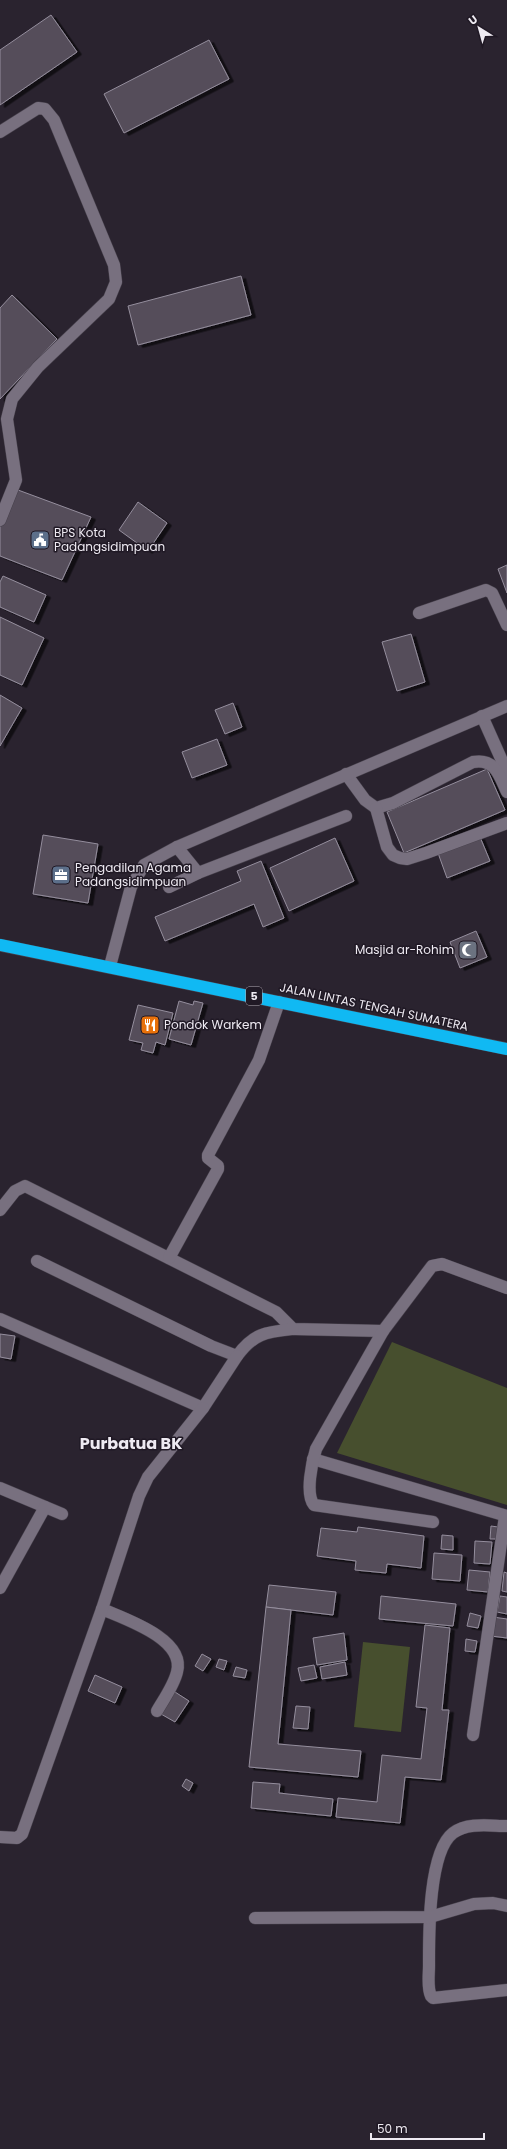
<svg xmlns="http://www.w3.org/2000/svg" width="507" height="2149" font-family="Poppins,sans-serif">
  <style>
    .green { fill: #474f2e }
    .building { fill: #544d5a; stroke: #958e9d; filter: url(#shadow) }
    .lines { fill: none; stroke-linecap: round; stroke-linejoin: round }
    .minor-casing { stroke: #47414c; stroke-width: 13 }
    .highway-casing { stroke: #47414c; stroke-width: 13 }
    .minor { stroke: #78707f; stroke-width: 12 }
    .highway { stroke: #10b9f3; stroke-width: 12 }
    .labels { text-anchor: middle; stroke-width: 3; stroke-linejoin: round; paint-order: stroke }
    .shield { fill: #201925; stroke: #b0abb4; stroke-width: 1 }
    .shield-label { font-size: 11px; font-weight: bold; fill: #eeeaf2 }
    .poi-label { font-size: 12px; fill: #eeeaf2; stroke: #201925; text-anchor: start }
    .street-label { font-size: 12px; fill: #eeeaf2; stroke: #201925 }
    .district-label { font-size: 16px; font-weight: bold; fill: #eeeaf2; stroke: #201925 }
  </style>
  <defs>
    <filter id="shadow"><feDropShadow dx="4.5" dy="2.5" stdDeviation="0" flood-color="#0009"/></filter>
  </defs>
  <rect width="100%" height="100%" fill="#2a232f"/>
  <g class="green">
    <path d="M392,1342L507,1388V1505L337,1453Z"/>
    <path d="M363,1642L410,1647L401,1732L354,1727Z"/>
  </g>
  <g class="building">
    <path d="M51,15L77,52L0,105V50Z"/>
    <path d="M209,40L229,79L124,133L104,94Z"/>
    <path d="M241,276L251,315L138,345L128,306Z"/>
    <path d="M12,295L57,339L0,399V308Z"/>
    <path d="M18,490L91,517L62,580L0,556V524Z"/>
    <path d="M138,502L167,523L148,551L119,530Z"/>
    <path d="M507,565V593L498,569Z"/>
    <path d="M3,576L46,595L34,622L0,607V582Z"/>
    <path d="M0,617L44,638L22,685L0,675Z"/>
    <path d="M411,634L425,682L397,691L382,642Z"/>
    <path d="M0,695L22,708L0,746Z"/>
    <path d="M233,703L242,727L225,734L215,710Z"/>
    <path d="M217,739L227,765L192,778L182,752Z"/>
    <path d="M487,769L505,810L404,853L387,812Z"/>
    <path d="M43,835L98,844L88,903L33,894Z"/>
    <path d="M480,837L490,861L447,878L438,853Z"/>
    <path d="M335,838L354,881L289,911L270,868Z"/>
    <path d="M261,861L284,918L263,927L254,904L165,941L155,917L241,881L237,871Z"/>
    <path d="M476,931L487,957L460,968L450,942Z"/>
    <path d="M179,1001L193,1005L194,1001L203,1003L191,1045L169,1039Z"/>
    <path d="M138,1005L173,1013L165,1045L156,1042L153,1053L141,1050L143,1043L129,1040Z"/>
    <path d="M0,1334L15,1336L11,1359L0,1357Z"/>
    <path d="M491,1526L498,1527L497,1539H490Z"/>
    <path d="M358,1527L424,1536L421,1568L387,1564L386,1573L355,1570L356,1561L317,1556L321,1528L357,1532Z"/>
    <path d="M442,1535L453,1536V1550L441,1549Z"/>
    <path d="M475,1541L492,1542L490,1564L474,1563Z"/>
    <path d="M434,1553L462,1555L460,1581L432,1579Z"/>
    <path d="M469,1570L490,1572L488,1592L467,1590Z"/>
    <path d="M504,1572L507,1573V1592L502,1591Z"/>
    <path d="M269,1585L336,1592L333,1615L266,1607Z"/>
    <path d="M381,1596L456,1604L453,1626L379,1619Z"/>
    <path d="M500,1596L507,1597V1614L497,1612Z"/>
    <path d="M266,1607L291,1610L278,1744L361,1751L358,1777L249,1767Z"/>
    <path d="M470,1613L481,1616L478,1628L467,1626Z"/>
    <path d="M493,1617L507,1619V1638L491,1636Z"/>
    <path d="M425,1625L450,1628L442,1710H449L441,1780L405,1777L400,1823L336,1817L338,1798L377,1802L382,1755L421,1759L427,1708L416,1707Z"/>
    <path d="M344,1633L347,1660L317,1665L313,1638Z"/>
    <path d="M466,1639L477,1641L475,1652L465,1651Z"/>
    <path d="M202,1654L211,1659L203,1671L195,1666Z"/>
    <path d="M219,1659L227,1661L224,1670L216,1667Z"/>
    <path d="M345,1662L347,1675L322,1679L320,1667Z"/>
    <path d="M314,1665L317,1678L301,1681L298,1668Z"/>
    <path d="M236,1667L247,1670L245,1678L233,1676Z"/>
    <path d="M95,1675L122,1687L115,1703L88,1691Z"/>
    <path d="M175,1692L189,1701L175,1722L161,1714Z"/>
    <path d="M296,1706L310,1707L308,1729L293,1728Z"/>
    <path d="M186,1779L193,1783L189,1791L182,1786Z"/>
    <path d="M253,1782L280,1784L279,1793L333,1799L331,1816L251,1808Z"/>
  </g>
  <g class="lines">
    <defs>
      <g id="minor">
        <path d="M0,132L38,108L45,109L54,120L114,265L116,282L109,299L38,367L12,399L7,419L16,480L0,520"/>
        <path d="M419,613L486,590L492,593L507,625"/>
        <path d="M482,716L507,772"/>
        <path d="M346,774L365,800L376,808L393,803L473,762C495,758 499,775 507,792"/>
        <path d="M376,808L387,847L393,855L400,858L407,859L426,853L507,823"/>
        <path d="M198,873L346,816"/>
        <path d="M169,887L198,873L177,847"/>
        <path d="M110,966L131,887L144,865L177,847L507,706"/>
        <path d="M0,1210L15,1191L25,1186L276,1312L293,1329L383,1331"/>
        <path d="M169,1258L218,1169V1166L208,1158V1155L259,1060L279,1002"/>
        <path d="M37,1261L211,1346L237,1356C254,1333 266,1332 293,1329"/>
        <path d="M0,1319L203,1408L237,1356"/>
        <path d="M313,1459L507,1516"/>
        <path d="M0,1488L62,1514"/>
        <path d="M433,1522L314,1505C305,1494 312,1462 316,1449L383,1331L432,1266L442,1264L507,1288"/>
        <path d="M0,1588L45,1507"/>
        <path d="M102,1609C125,1619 186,1639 177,1672C174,1685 164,1699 157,1711"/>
        <path d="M473,1735L505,1516"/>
        <path d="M507,1826C490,1826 468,1822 453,1833C428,1852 429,1936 429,1966C429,1975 427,1988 431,1996L433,1998L507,1990"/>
        <path d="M0,1837L17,1838L22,1834L102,1609L139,1496L148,1477L203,1408"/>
        <path d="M255,1918L430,1917L474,1904L493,1903L507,1906"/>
      </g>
      <path id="highway" d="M0,945L507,1049"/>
    </defs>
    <use href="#minor" class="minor-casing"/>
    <use href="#highway" class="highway-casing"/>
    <use href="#minor" class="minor"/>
    <use href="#highway" class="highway"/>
  </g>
  <defs>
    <symbol id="civic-square" viewBox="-11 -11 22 22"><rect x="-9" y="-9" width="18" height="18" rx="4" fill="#5c6f8a" stroke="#201925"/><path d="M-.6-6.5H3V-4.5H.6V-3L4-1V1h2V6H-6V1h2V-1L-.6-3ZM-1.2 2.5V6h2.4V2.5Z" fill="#fff"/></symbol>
    <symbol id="office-square" viewBox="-11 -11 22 22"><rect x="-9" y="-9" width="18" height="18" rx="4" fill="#5c6f8a" stroke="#201925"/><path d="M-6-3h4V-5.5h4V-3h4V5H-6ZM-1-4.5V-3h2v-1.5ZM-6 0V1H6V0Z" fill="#fff"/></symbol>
    <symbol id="mosque-square" viewBox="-11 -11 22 22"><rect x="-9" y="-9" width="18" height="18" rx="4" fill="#6b7280" stroke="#201925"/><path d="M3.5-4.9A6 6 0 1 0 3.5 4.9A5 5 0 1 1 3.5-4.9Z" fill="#fff"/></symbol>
    <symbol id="restaurant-square" viewBox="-11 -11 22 22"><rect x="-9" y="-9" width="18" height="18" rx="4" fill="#e8710a" stroke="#201925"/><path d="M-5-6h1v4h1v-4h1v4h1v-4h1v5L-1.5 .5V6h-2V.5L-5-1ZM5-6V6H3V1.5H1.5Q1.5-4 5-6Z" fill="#fff"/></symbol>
  </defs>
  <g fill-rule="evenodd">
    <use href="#civic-square" x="29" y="529" width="22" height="22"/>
    <use href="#office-square" x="50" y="864" width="22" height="22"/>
    <use href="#mosque-square" x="457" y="939" width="22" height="22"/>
    <use href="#restaurant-square" x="139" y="1014" width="22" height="22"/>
  </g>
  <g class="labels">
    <rect class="shield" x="246" y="987" width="16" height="18" rx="3"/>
    <g class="shield-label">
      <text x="254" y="1000">5</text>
    </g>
    <g class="poi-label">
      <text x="54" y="537">BPS Kota<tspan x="54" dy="14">Padangsidimpuan</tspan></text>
      <text x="75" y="872">Pengadilan Agama<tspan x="75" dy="14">Padangsidimpuan</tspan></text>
      <text x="454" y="954" text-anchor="end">Masjid ar-Rohim</text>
      <text x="164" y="1029">Pondok Warkem</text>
    </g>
    <g class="street-label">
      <text transform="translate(374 1007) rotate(12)" y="4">JALAN LINTAS TENGAH SUMATERA</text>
    </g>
    <g class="district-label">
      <text x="131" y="1449">Purbatua BK</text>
    </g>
  </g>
  <g transform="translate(479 28) rotate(323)" stroke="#201925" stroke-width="3" paint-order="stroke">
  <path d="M0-3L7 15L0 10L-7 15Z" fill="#eeeaf2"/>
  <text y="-6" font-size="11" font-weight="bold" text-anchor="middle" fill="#eeeaf2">U</text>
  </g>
  <path d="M371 2133v6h113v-6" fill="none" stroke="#eeeaf2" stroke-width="2"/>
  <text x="377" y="2133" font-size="12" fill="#eeeaf2" stroke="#201925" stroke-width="3" paint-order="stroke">50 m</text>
</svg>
